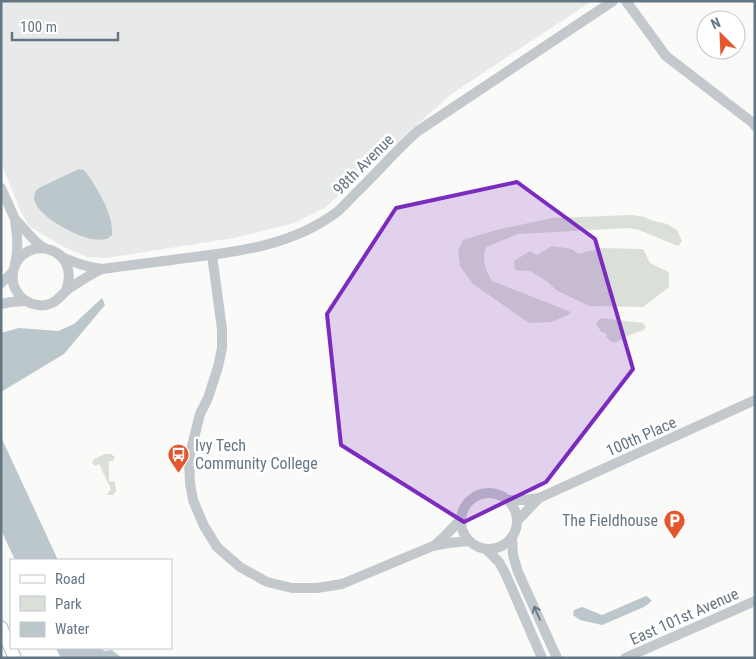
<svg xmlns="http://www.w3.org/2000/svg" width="756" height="659" font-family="'Roboto Condensed',sans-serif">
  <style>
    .built { fill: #e8e9e9 }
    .green { fill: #dadfd7 }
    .water { fill: #bbc7cb }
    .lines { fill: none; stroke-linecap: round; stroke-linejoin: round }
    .major-casing { stroke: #b5babe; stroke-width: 14 }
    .minor { stroke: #c3c8cc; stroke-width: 10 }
    .major { stroke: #fff; stroke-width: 12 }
    .oneway { stroke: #6a7a87 }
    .marked { fill: #7b2cbf; fill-opacity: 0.2; stroke: #7b2cbf; stroke-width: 4; stroke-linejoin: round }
    .labels { text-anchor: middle; stroke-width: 5; stroke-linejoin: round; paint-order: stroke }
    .street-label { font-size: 16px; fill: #657683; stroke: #fff }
    .poi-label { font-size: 16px; fill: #657683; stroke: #fff; text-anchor: start }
  </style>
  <rect width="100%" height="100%" fill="#fafaf8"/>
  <path class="built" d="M1,1H592L450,95L326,207L295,223L234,238L106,258L87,257L66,248L30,227L20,210L6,175L1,163Z"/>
  <g class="green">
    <path d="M632,215L645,217L650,220L667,224L677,230L682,241L678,246L639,230L628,228L518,234L486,247C481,260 486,270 492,281L571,312L568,315L551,322L529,323L473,284L460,266L458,250L463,240L496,230L552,218Z"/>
    <path d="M552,246L572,249L578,254L601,248L643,249L650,263L669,272V287L643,307L589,306L556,290L548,282L530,271L515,270L514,261L530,251L537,255Z"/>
    <path d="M601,318L643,323L646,327L643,331C637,331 629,336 623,338C619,342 623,338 618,341C612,344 611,341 606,337L607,335L605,333L601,332L596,323Z"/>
    <path d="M105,454H111L115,457L113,461H109V481L115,482L116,491L113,495H108L107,494L111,489L99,464L95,466L92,463L94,459Z"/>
  </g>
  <g class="water">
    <path d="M79,169L84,170C96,185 114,215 112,235L107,239C100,240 93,240 87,238C73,234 35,215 34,198C34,196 35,193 36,190L43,186Z"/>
    <path d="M102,298L105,305L64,354L1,392V333L19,328L58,331L74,324Z"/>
    <path d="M1,437L58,560H15L1,530Z"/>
    <path d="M646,596L649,598L652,601L644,607L602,625L580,620L573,615L574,610L582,607L602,615Z"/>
    <path d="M56,648H102L104,651L112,650L122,658H61Z"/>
  </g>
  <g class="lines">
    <defs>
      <path id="major" d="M1,627L15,658"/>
    </defs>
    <use href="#major" class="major-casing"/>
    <g class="minor">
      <path d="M626,1L666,56L753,123L755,126"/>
      <path d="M1,188L15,219L36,242L44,248"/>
      <path d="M15,220C17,235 19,248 15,263"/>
      <path d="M59,255C73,263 87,267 102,269C130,265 158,262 186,258C239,252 293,245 337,212C344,206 350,199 356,193C377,173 396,150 418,131L613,1"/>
      <path d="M212,255L222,329V348L218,367L208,398L200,414L189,458L190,483L193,500L204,526L217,547L240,567L267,582L292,588H317L342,584L433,546L448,543L469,541"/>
      <path d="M1,283L13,272"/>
      <path d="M66,291C82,246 25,234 14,268C12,276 12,284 16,290C23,303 39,309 52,303C60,299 63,292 70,288C80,281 91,274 102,269"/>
      <path d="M1,304L11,302L26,301"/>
      <circle cx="489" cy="521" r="28"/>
      <path d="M508,500H524L539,498L755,400"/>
      <path d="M517,521L539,498"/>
      <path d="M512,537L513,555L518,572L557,658"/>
      <path d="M436,544L444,537L461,519"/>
      <path d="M486,549L499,562L506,575L542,658"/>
      <path d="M625,658L755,601"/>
    </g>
    <use href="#major" class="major"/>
  </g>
  <defs><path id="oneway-shaft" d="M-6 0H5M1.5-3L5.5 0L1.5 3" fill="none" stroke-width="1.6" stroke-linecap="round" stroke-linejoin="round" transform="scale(1.25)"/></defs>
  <use class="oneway" href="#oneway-shaft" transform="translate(537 613) rotate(-114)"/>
  <path class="marked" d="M517,182L595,239L633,369L546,482L464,522L341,445L327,314L396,208Z"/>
  <defs>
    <symbol id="bus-pin" viewBox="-11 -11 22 30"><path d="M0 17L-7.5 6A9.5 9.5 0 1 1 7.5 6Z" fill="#e4572e" stroke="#fff"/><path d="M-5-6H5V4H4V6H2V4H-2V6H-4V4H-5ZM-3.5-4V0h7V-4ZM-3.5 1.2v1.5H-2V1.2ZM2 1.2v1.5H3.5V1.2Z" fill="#fff"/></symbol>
    <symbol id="parking-pin" viewBox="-11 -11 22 30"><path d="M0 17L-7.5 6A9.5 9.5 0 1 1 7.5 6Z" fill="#e4572e" stroke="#fff"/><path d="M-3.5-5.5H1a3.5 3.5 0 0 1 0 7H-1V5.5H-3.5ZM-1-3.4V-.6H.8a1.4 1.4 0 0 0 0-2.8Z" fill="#fff"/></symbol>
  </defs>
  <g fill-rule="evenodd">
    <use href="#bus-pin" x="166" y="442" width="25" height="34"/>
    <use href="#parking-pin" x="662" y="508" width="25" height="34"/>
  </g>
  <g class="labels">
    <g class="street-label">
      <text transform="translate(363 164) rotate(-45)" y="6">98th Avenue</text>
      <text transform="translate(641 436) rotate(-24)" y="6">100th Place</text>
      <text transform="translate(684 616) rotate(-24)" y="6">East 101st Avenue</text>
    </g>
    <g class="poi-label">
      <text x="195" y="451">Ivy Tech<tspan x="195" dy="18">Community College</tspan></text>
      <text x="658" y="526" text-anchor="end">The Fieldhouse</text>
    </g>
  </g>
  <rect width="756" height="659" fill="none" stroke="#657683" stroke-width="5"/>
  <rect x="10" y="559" width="162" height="90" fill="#ffffff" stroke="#c1c8cd"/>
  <rect x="20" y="575" width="25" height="8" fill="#ffffff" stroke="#c1c8cd"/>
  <text x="55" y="584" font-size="15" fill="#657683">Road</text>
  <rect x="20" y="596" width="25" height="15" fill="#dadfd7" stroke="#c1c8cd"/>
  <text x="55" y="609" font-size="15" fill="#657683">Park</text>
  <rect x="20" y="622" width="25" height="15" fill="#bbc7cb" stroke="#c1c8cd"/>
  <text x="55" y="634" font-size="15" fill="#657683">Water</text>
  <g transform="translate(721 35) rotate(336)"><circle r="24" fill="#ffffff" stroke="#c1c8cd"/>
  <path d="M0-4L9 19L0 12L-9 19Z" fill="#e4572e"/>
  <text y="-8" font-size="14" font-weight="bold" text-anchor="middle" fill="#657683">N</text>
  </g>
  <path d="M12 32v8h106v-8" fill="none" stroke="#657683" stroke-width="2.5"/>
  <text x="20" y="32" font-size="15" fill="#657683" stroke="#ffffff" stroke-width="4" paint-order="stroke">100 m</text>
</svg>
